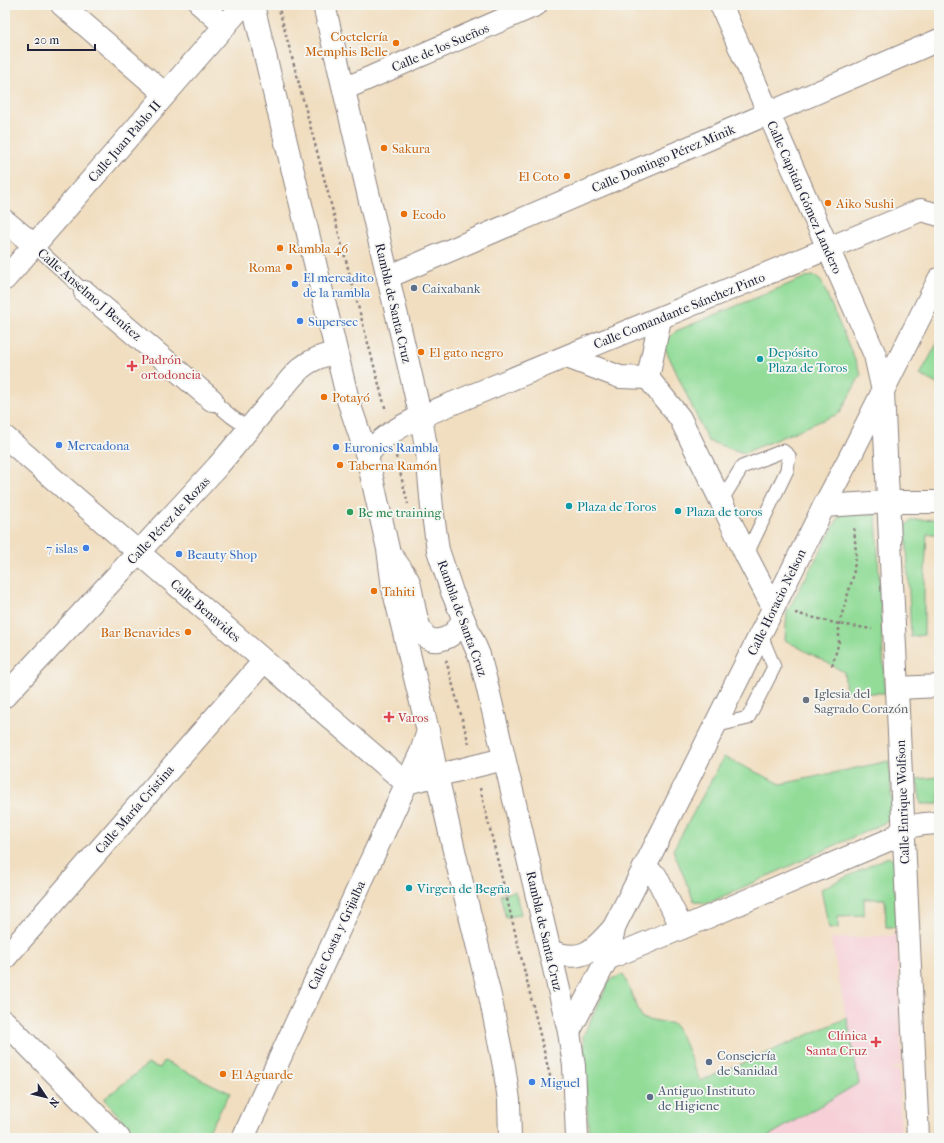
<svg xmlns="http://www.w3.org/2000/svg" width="944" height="1143" font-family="'IM FELL French Canon',serif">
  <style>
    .built { fill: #f6cfd7 }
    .green { fill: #92dc98; stroke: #5a7f6a }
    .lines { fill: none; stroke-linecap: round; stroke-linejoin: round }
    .lane-casing { stroke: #8a807e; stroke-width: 15 }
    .street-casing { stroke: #8a807e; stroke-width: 24 }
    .secondary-casing { stroke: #8a807e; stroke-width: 24 }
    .path { stroke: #8a807e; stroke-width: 2.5; stroke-dasharray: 3 3; stroke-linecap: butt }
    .lane { stroke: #fff; stroke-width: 13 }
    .street { stroke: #fff; stroke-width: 22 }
    .secondary { stroke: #fff; stroke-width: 22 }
    .food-dot { fill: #e8710a; stroke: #f6f6f2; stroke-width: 1.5 }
    .shop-dot { fill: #3f7fe0; stroke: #f6f6f2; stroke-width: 1.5 }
    .service-dot { fill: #5c6f8a; stroke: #f6f6f2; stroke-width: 1.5 }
    .culture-dot { fill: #0f9aa8; stroke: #f6f6f2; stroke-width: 1.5 }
    .health-dot { fill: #e0444e; stroke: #f6f6f2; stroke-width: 1.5 }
    .leisure-dot { fill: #2e9e5b; stroke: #f6f6f2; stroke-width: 1.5 }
    .worship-dot { fill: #6b7280; stroke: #f6f6f2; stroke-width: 1.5 }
    .labels { text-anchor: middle; stroke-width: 3.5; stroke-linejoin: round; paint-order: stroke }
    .food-label { font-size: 13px; fill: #c56008; stroke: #f6f6f2; text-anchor: start }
    .street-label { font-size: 13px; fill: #22223b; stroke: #f6f6f2 }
    .shop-label { font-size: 13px; fill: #366cbe; stroke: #f6f6f2; text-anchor: start }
    .service-label { font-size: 13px; fill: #4e5e75; stroke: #f6f6f2; text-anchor: start }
    .culture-label { font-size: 13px; fill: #0d838f; stroke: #f6f6f2; text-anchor: start }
    .health-label { font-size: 13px; fill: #be3a42; stroke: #f6f6f2; text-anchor: start }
    .leisure-label { font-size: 13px; fill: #27864d; stroke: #f6f6f2; text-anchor: start }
    .worship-label { font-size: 13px; fill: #5b616d; stroke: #f6f6f2; text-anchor: start }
  </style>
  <rect width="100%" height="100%" fill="#f6f6f2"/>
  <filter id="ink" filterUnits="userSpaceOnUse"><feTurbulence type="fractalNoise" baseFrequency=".025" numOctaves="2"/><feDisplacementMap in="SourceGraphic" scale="8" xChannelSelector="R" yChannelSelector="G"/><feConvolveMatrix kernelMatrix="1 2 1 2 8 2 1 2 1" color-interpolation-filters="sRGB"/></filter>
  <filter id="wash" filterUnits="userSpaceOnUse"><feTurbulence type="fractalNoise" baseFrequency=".012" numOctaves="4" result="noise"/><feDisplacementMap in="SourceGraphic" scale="16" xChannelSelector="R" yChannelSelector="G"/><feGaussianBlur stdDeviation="0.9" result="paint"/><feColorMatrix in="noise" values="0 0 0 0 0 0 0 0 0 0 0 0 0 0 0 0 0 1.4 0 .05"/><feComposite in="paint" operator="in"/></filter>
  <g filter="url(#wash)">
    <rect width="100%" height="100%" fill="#f1dec0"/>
    <path class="built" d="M897,935L902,1066L893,1067V1070H899L901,1138H765L859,1083L831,939Z"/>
    <g class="green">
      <path d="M814,276L821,281L861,374L840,413L744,453L708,441L665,348L668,339L676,331L806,277Z"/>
      <path d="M939,340V385L920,375Z"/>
      <path d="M852,512L876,515L885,693H846L844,672L785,640L787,612L841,513Z"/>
      <path d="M939,519V534H927L924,589V635L911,637L906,525L912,520Z"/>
      <path d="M724,757L781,784L889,761L893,819L713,901L704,903L694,901L673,850Z"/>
      <path d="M939,777V804H921L917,779Z"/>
      <path d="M888,857L895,861L896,927H886L885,899H864V915L838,916V928L829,929L821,889Z"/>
      <path d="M515,891L521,914L506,918L500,895Z"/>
      <path d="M623,974L642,1018L674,1024L685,1044L700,1081C749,1061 798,1039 847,1018L859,1083L765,1138H589L583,1036L610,980Z"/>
      <path d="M164,1061L230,1093L205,1138H138L104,1099L148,1064L160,1068Z"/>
    </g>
  </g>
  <g filter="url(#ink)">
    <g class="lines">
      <defs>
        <g id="lane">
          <path d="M34,245L85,292"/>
          <path d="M212,400L232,417L248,428"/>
          <path d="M721,501L742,467L783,451L789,456L787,470L751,545L747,557"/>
          <path d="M714,726L748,718L774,667L760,633"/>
        </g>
        <g id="street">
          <path d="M62,5L165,94"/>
          <path d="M201,5L225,26"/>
          <path d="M721,5L875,355L883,391L918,1138"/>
          <path d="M344,89L536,5"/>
          <path d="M5,221L34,245"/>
          <path d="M388,277L939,40"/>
          <path d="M5,279L243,5"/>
          <path d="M85,292L212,400"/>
          <path d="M567,357L620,377L648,378L660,319"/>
          <path d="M648,378L680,418L721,501L747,557L773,607"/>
          <path d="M5,437L406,783L504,759"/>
          <path d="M367,456C371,451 375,445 379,442C399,424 432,412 456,402L921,210L939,215"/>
          <path d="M824,506L888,502H939"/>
          <path d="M898,688L939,686"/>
          <path d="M5,696C75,620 147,544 217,467C237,444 256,419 277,395C285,386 292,376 301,368C312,359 323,355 336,353"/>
          <path d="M644,868L656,876L682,928"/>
          <path d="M550,951C583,964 594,950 615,926"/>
          <path d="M5,958L264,661"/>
          <path d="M607,959L682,928L891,839C909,825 916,824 939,823"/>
          <path d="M5,1022L119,1138"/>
          <path d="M569,1032L607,959L615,925L644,868L824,506L854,449L939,279"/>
          <path d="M243,1138L421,752L428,731"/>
        </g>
        <g id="secondary">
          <path d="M253,5L348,400L367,456L388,549L393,588L428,731L437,776L456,859L490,996L504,1066L509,1100L510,1138"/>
          <path d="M324,5L421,418L427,452L432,508L438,550L452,592L479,655L486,681L569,1032L574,1066L577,1138"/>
          <path d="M390,554C396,562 403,571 408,580C415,595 413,645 439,640C452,638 458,629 463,619"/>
        </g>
      </defs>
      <use href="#lane" class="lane-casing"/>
      <use href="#street" class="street-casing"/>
      <use href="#secondary" class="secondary-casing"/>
      <g class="path">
        <path d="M278,5L386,411"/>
        <path d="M396,456L408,504"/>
        <path d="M795,613L839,624L872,629"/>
        <path d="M446,660L469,744"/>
        <path d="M832,666L839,642V624L853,577L856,554L854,526"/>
        <path d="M480,788L551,1080"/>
      </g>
      <use href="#lane" class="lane"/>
      <use href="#street" class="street"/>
      <use href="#secondary" class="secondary"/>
    </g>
  </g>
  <g class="food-dot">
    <circle cx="396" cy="43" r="4"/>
    <circle cx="384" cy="148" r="4"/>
    <circle cx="567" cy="176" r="4"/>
    <circle cx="828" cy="203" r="4"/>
    <circle cx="404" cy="214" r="4"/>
    <circle cx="280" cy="248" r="4"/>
    <circle cx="289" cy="267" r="4"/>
    <circle cx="421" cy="352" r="4"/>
    <circle cx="324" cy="397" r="4"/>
    <circle cx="340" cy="465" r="4"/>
    <circle cx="374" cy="591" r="4"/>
    <circle cx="188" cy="632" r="4"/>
    <circle cx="223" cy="1074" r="4"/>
  </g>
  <g class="shop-dot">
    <circle cx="295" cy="284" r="4"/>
    <circle cx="300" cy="321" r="4"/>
    <circle cx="59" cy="445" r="4"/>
    <circle cx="336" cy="447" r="4"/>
    <circle cx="86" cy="548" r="4"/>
    <circle cx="179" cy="554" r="4"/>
    <circle cx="532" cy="1082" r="4"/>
  </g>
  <g class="service-dot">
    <circle cx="414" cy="288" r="4"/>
    <circle cx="709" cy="1062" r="4"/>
    <circle cx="650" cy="1097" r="4"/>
  </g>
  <g class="culture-dot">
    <circle cx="760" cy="359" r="4"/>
    <circle cx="569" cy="506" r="4"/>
    <circle cx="678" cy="511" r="4"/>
    <circle cx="409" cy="888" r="4"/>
  </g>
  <g class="health-dot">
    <path d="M130 360h4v4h4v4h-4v4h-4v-4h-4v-4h4z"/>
    <path d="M387 711h4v4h4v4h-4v4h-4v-4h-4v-4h4z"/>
    <path d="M874 1036h4v4h4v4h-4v4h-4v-4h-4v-4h4z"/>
  </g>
  <circle class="leisure-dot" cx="350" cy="512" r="4"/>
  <circle class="worship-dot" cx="806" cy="700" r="4"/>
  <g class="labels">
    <g class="food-label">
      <text x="388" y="41" text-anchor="end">Coctelería<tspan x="388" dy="15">Memphis Belle</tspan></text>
      <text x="392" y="153">Sakura</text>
      <text x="559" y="181" text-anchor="end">El Coto</text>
      <text x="836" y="208">Aiko Sushi</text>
      <text x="412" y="219">Ecodo</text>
      <text x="288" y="253">Rambla 46</text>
      <text x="281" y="272" text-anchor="end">Roma</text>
      <text x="429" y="357">El gato negro</text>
      <text x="332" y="402">Potayó</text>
      <text x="348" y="470">Taberna Ramón</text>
      <text x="382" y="596">Tahiti</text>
      <text x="180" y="637" text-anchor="end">Bar Benavides</text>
      <text x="231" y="1079">El Aguarde</text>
    </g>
    <g class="street-label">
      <text transform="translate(440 47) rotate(-23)" y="5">Calle de los Sueños</text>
      <text transform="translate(124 141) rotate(-49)" y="5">Calle Juan Pablo II</text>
      <text transform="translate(663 158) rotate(-23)" y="5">Calle Domingo Pérez Minik</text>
      <text transform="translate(805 197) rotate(66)" y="5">Calle Capitán Gómez Landero</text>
      <text transform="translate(90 294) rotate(41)" y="5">Calle Anselmo J Benítez</text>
      <text transform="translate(394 303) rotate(77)" y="5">Rambla de Santa Cruz</text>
      <text transform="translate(679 310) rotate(-22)" y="5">Calle Comandante Sánchez Pinto</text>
      <text transform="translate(168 520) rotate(-47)" y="5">Calle Pérez de Rozas</text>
      <text transform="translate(776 602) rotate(-64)" y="5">Calle Horacio Nelson</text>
      <text transform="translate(206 610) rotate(41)" y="5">Calle Benavides</text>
      <text transform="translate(463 618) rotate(70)" y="5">Rambla de Santa Cruz</text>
      <text transform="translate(902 802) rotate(-92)" y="5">Calle Enrique Wolfson</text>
      <text transform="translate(134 809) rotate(-49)" y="5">Calle María Cristina</text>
      <text transform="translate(545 931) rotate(77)" y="5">Rambla de Santa Cruz</text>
      <text transform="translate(336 935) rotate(-65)" y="5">Calle Costa y Grijalba</text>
    </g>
    <g class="shop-label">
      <text x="303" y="282">El mercadito<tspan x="303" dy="15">de la rambla</tspan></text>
      <text x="308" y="326">Supersec</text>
      <text x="67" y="450">Mercadona</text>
      <text x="344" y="452">Euronics Rambla</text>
      <text x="78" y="553" text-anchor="end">7 islas</text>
      <text x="187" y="559">Beauty Shop</text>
      <text x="540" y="1087">Miguel</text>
    </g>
    <g class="service-label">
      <text x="422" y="293">Caixabank</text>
      <text x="717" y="1060">Consejería<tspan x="717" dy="15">de Sanidad</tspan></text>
      <text x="658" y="1095">Antiguo Instituto<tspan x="658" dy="15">de Higiene</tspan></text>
    </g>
    <g class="culture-label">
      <text x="768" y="357">Depósito<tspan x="768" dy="15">Plaza de Toros</tspan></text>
      <text x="577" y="511">Plaza de Toros</text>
      <text x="686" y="516">Plaza de toros</text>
      <text x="417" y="893">Virgen de Begña</text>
    </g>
    <g class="health-label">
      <text x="141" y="364">Padrón<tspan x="141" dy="15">ortodoncia</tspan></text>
      <text x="398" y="722">Varos</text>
      <text x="867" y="1040" text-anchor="end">Clínica<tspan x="867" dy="15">Santa Cruz</tspan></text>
    </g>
    <g class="leisure-label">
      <text x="358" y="517">Be me training</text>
    </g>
    <g class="worship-label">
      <text x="814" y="698">Iglesia del<tspan x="814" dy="15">Sagrado Corazón</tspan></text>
    </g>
  </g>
  <rect width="944" height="1143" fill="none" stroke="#f6f6f2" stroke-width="20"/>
  <g transform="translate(46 1097) rotate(125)" stroke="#f6f6f2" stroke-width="3" paint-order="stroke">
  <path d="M0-3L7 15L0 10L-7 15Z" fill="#22223b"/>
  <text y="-6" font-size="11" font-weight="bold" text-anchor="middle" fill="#22223b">N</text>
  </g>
  <path d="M28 44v6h67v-6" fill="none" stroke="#22223b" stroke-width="2"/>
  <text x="34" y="44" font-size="12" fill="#22223b" stroke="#f6f6f2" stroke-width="3" paint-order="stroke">20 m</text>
</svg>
